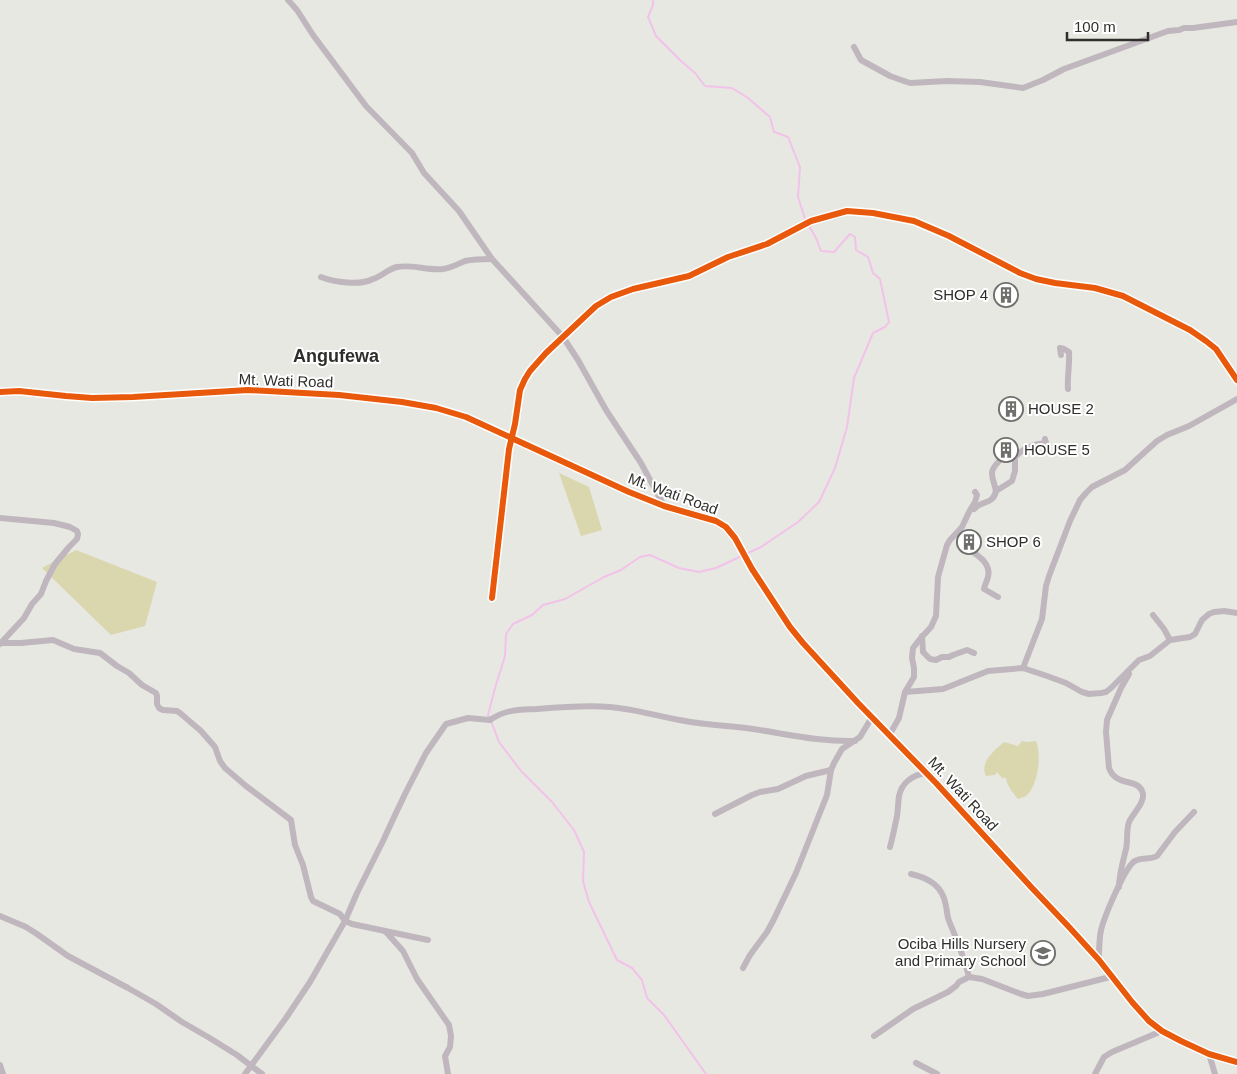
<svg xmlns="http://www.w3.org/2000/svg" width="1237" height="1074" font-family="Arial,sans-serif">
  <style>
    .green { fill: #dad6ae }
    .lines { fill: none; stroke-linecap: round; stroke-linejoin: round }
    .stream { stroke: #f2c2e9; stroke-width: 2 }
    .minor { stroke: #bfb7bd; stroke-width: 6 }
    .cycleway-casing { stroke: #fff; stroke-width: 9 }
    .cycleway { stroke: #e8590c; stroke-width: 6 }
    .labels { text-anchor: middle; stroke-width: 4; stroke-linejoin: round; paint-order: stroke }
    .poi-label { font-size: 15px; fill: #2e2e2b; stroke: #fff; text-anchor: start }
    .street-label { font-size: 15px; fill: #2e2e2b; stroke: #fff }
    .quarter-label { font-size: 18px; font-weight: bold; fill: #2e2e2b; stroke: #fff }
  </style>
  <rect width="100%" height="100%" fill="#e8e8e3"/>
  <g class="green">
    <path d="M559,473L589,487L602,530L581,536Z"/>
    <path d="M76,550L157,582L145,626L111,635L42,568Z"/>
    <path d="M1022,741L1028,742L1036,741C1042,755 1038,786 1026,796C1025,797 1020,798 1018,799C1013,793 1007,786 1006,778H1002L997,772L995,775L986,776C979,762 995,750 1004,742L1018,746Z"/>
  </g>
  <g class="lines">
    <g class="stream">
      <path d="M489,717L488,715L495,688L505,656L506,634L513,624L532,615L543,605L565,599L604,577L621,570L640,557L650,555L679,568L699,572L716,568L761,547L798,522L819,502L835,468L847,427L854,378L873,333L885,327L889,322L880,279L873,273L868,257L856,250L855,237L850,234L834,252L821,251L816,238L805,219L798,197L800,167L788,137L774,132L770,117L748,98L732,88L705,86L695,73L681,61L656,36L648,17L653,5V0"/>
      <path d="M491,721L499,742L521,771L552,802L574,830L584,852L583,881L589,902L617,960L632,968L642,980L647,998L664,1015L706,1074"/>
    </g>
    <g class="minor">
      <path d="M288,0L297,10L313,35L366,106L412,153L424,173L459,211L492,259L563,337L578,360L606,410L641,463L664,506"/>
      <path d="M854,47L861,60L890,76L904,81L910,83L947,81L980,82L1023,88L1043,80L1064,69L1086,61L1168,31L1179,30L1184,28H1193L1237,22"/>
      <path d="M321,277C334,282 360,286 373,279C382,276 388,269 397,267C412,264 428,271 443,269C451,268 458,264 465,261C474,259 483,259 492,259"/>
      <path d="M1061,355L1060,348L1064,349L1069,352C1070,364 1067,376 1068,389"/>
      <path d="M0,392L19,391L66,396L92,398L133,397L248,390L339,395L402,402L436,408L466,417L629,492L664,506L716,521L726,527L735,538L752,569L790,627L803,643L858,703L936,783L1032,888L1069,927L1099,960L1132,1002L1149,1021L1162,1031L1181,1041L1209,1054L1237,1062"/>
      <path d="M996,491L1012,481L1015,471V457C1023,448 1035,444 1046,443L1045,439"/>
      <path d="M974,509C982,500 993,505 996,491C992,473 987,473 1002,458"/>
      <path d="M0,518L54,523L70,527L77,531L78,534L77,539L69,547L55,564L46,581L41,594L32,604L24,618L0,644"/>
      <path d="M965,533L963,541L964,546C974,553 992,562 988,577C987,581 985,584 984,589L998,597"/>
      <path d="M492,598L509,449L515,424L520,390L525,379L530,371L546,353L596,306L611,297L633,289L689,276L728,257L767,244L811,221L847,211L873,213L914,221L949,236L1020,273L1036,279L1055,283L1095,288L1123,296L1190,330L1206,341L1216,349L1237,380"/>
      <path d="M1153,615L1164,629L1170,640"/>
      <path d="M922,636L923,652L930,659L936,660L942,657H949L953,655L967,650L974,653"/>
      <path d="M2,643H21L53,640L74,649L100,653L117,666L129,673L142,685L156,693L157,696V704L159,708L163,710L177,711L180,713L201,731L215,747L220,761L225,768L246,786L291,820L295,845L303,865L311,897L313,901L340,914L345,921L352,924L428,940"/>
      <path d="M1023,668L1042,619L1046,586L1049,576L1070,521L1080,500L1086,493L1092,487L1125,470L1157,441L1167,435L1189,426L1237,399"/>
      <path d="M905,692L914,677V668L912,658L913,648L920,639L931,627L936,616L938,577L947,545L950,540L962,527L969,512L975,502L977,495L975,492"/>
      <path d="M890,734L899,718L905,692L943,689L988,671L1023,668L1047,676L1066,683L1082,692L1089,694L1101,693L1106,692L1111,688L1139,660L1150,656L1170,640L1190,637L1195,634L1202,620L1209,614L1214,612L1224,611L1237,613"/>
      <path d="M715,814L752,795L760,792L778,789L806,776L831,770"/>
      <path d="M890,847C893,836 895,826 897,816C898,810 898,803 899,796C902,782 913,775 926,773"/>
      <path d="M911,874C929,878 943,886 946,906C947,911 947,916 949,921C957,940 964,957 969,977"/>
      <path d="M1119,887C1119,874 1123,862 1126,849C1128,840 1126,831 1129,822C1133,813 1147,801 1142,791C1137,778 1116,787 1109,768L1106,732L1107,720L1121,688L1129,674"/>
      <path d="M0,916L26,927L37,934L68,956L128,988L156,1004L182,1022L208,1037L237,1055L262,1074"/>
      <path d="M386,932L403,951L417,979L449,1025L451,1036L450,1047L445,1056L448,1074"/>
      <path d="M1099,960C1099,950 1099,939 1101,930C1104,918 1125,866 1135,861C1141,857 1150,860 1157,856L1175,832L1194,812"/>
      <path d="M743,968L750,955L767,932L773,921L796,873L827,795L831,770L834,763L842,749L860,737L872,717"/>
      <path d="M874,1036L913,1009L948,992L956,986L959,982L969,977L982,979L1021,994L1028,996L1043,994L1110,977"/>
      <path d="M1209,1054L1215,1074"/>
      <path d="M916,1063L937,1074"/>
      <path d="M0,1065L3,1074"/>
      <path d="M245,1074L286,1018L310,982L345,921L357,893L383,841L395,815L406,792L426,753L446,724L468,718L490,720C506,709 519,710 537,709C561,707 586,705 610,707C635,709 660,717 685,721C707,725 730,726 753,729C787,734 820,742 855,741"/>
      <path d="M1095,1074L1104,1057L1112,1052L1162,1031"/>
    </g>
    <defs>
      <g id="cycleway">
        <path d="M0,392L19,391L66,396L92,398L133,397L248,390L339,395L402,402L436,408L466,417L629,492L664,506L716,521L726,527L735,538L752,569L790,627L803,643L858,703L936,783L1032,888L1069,927L1099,960L1132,1002L1149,1021L1162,1031L1181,1041L1209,1054L1237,1062"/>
        <path d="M492,598L509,449L515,424L520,390L525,379L530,371L546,353L596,306L611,297L633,289L689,276L728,257L767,244L811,221L847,211L873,213L914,221L949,236L1020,273L1036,279L1055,283L1095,288L1123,296L1190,330L1206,341L1216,349L1237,380"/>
      </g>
    </defs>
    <use href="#cycleway" class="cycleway-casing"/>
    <use href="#cycleway" class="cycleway"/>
  </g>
  <defs>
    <symbol id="building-ring" viewBox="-11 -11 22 22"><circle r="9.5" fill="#fff" stroke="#6f6f6b" stroke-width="1.5"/><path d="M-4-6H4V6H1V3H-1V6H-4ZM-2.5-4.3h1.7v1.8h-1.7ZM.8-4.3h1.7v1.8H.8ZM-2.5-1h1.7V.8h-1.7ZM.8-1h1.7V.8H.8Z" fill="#6f6f6b"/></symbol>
    <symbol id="school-ring" viewBox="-11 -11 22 22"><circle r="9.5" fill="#fff" stroke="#6f6f6b" stroke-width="1.5"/><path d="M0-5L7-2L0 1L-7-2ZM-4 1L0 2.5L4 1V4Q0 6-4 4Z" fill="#6f6f6b"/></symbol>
  </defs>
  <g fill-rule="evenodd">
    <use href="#building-ring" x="992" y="281" width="28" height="28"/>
    <use href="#building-ring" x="997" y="395" width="28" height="28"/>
    <use href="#building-ring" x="992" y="436" width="28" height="28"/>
    <use href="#building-ring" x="955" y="528" width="28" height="28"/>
    <use href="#school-ring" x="1029" y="939" width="28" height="28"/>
  </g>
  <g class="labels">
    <g class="poi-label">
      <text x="988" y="300" text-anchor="end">SHOP 4</text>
      <text x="1028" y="414">HOUSE 2</text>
      <text x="1024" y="455">HOUSE 5</text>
      <text x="986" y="547">SHOP 6</text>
      <text x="1026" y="949" text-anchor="end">Ociba Hills Nursery<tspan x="1026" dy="17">and Primary School</tspan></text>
    </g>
    <g class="street-label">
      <text transform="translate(286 381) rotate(2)" y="5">Mt. Wati Road</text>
      <text transform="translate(673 494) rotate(20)" y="5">Mt. Wati Road</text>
      <text transform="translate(963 794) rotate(47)" y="5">Mt. Wati Road</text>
    </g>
    <g class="quarter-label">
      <text x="336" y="362">Angufewa</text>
    </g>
  </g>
  <path d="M1067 32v8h81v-8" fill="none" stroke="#2e2e2b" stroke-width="2.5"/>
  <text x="1074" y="32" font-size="15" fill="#2e2e2b" stroke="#ffffff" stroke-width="4" paint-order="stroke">100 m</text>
</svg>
